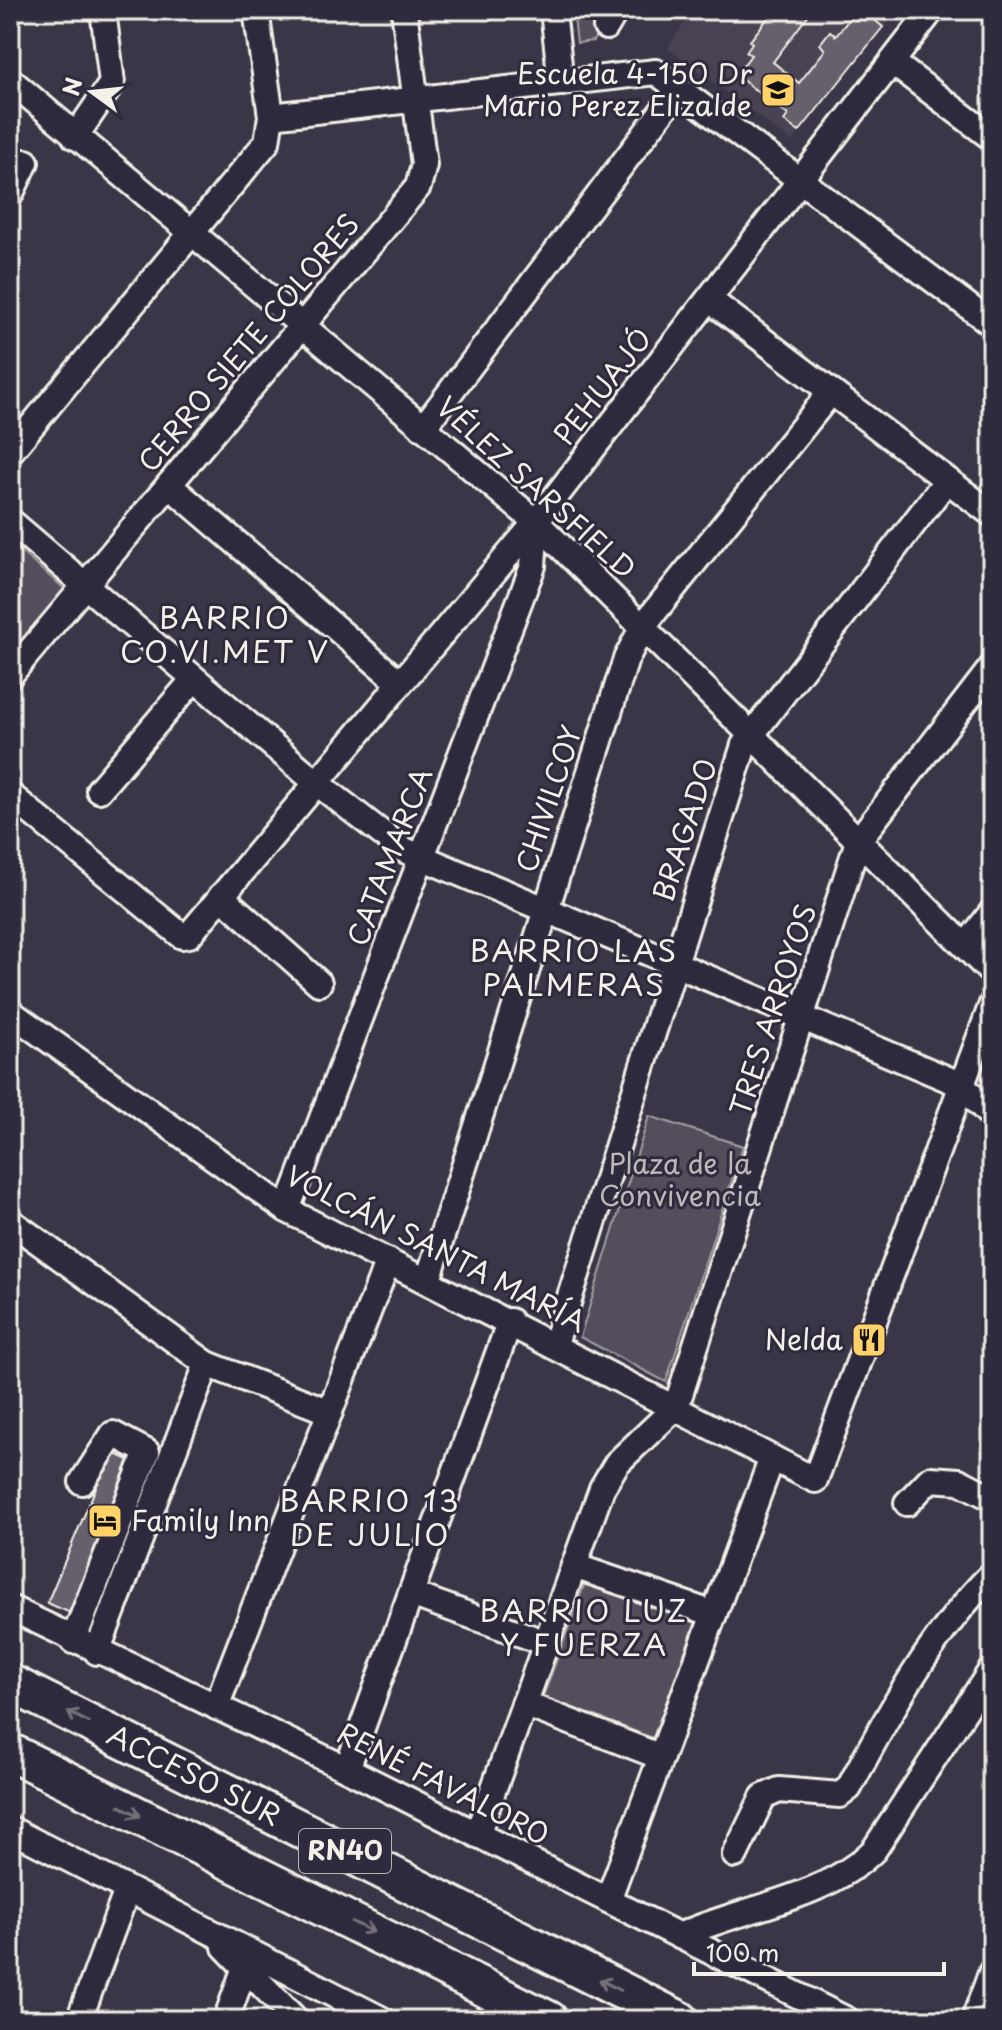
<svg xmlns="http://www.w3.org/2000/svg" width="1002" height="2030" font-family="'Playpen Sans',sans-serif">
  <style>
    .built { fill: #484352 }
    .green { fill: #534e5c; stroke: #a4a0a2; stroke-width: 2 }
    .building { fill: #65616c; stroke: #f4f1e8; stroke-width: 2 }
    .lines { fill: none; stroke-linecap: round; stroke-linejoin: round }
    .minor-casing { stroke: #f4f1e8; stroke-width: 30 }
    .highway-casing { stroke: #f4f1e8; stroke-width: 42 }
    .minor { stroke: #2f2a3d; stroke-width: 24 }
    .highway { stroke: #2f2a3d; stroke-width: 36 }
    .oneway { stroke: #747079 }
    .labels { text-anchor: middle; stroke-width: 6; stroke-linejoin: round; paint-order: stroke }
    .shield { fill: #2f2a3d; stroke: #b9b5b5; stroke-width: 2 }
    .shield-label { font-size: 26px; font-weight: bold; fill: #f4f1e8 }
    .poi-label { font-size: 28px; fill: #f4f1e8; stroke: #2f2a3d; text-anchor: end }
    .street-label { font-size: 28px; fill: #f4f1e8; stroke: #2f2a3d }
    .park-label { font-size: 28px; fill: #bcb8b7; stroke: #2f2a3d }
    .neighbourhood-label { font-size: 30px; letter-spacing: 2px; fill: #f4f1e8; stroke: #2f2a3d }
  </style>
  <rect width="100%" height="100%" fill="#3b3647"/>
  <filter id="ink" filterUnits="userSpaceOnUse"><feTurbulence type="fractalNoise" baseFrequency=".0125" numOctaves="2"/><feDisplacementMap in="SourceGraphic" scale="16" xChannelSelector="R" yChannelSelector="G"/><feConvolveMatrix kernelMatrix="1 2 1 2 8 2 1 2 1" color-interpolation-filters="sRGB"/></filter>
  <g filter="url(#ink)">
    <path class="built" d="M693,10H897L792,142L668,48Z"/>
    <g class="green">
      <path d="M573,10H611L593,41L577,43Z"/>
      <path d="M10,543L66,590L10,655Z"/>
      <path d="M649,1116L743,1146L666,1382L580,1337Z"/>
      <path d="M585,1583L696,1622L653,1738L543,1697Z"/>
    </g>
    <g class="building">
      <path d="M774,10H812L773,62L799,83L825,50L820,44L830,31L836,36L856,10H862L883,27L799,132L784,121L788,115L736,75L751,55L746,52L752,43L750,41Z"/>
      <path d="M111,1452L136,1463L73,1614L47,1603Z"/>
    </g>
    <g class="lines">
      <defs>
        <g id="minor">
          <path d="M553,10L561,83"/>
          <path d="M606,27L616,10"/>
          <path d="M892,62L992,138"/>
          <path d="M10,80L536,522L992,973"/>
          <path d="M271,116L656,72L992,324"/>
          <path d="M75,137L112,83L103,10"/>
          <path d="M10,195L26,162"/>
          <path d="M710,300L992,514"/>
          <path d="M423,428L679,89"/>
          <path d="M10,452L267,142L271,116L256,10"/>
          <path d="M169,485L400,683"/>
          <path d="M10,521L317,783L402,849L962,1085L992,1117"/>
          <path d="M10,675L418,187L424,165L404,10"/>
          <path d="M99,790L194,679"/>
          <path d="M10,795L182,936L189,935L536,522L932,10"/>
          <path d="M221,896L319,983"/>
          <path d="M966,946L992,912"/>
          <path d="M10,1012L287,1210L815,1480L992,1004"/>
          <path d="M287,1210L533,566L536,522"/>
          <path d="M10,1221L207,1364L330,1412"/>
          <path d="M428,1280L626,659L643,626L831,392"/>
          <path d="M555,1344L744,745L947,480"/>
          <path d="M907,1503L930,1479L959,1481L992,1498"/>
          <path d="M574,1566L714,1614"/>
          <path d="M411,1594L546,1643"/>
          <path d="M10,1608L347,1769L847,2020"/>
          <path d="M73,1641L147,1452L113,1434L82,1482"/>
          <path d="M97,1652L207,1364"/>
          <path d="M524,1704L661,1757"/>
          <path d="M216,1707L388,1261"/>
          <path d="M347,1769L510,1321"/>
          <path d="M10,1829L383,2020"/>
          <path d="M477,1835L602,1488L617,1463L676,1407L858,841L992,667"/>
          <path d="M735,1855L763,1797L779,1790L840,1795L849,1788C887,1716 933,1632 992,1574"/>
          <path d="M608,1900L772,1458"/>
          <path d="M679,1936C742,1907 824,1900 874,1850L992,1669"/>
          <path d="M225,1947L296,2020"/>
          <path d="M79,2020L127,1890"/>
          <path d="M226,2020L245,1967"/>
          <path d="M974,2020L992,1971"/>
        </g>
        <g id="highway">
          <path id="s1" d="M10,1683L680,2020"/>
          <path d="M10,1752L549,2020"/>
        </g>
      </defs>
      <use href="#minor" class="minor-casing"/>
      <use href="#highway" class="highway-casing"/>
      <use href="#minor" class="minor"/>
      <use href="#highway" class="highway"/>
    </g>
    <defs><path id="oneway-shaft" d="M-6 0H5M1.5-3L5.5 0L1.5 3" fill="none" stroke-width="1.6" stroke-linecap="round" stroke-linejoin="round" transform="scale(2)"/></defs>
    <g class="oneway">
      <use href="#oneway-shaft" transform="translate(78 1717) rotate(-153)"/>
      <use href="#oneway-shaft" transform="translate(130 1811) rotate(26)"/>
      <use href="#oneway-shaft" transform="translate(363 1927) rotate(26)"/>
      <use href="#oneway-shaft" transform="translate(610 1985) rotate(-153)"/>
    </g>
  </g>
  <defs>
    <symbol id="school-square" viewBox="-11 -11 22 22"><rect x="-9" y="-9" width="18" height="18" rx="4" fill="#ffd166" stroke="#2f2a3d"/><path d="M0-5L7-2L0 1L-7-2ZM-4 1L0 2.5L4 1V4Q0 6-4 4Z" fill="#111"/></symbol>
    <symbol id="restaurant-square" viewBox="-11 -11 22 22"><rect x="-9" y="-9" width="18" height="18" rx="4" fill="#ffd166" stroke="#2f2a3d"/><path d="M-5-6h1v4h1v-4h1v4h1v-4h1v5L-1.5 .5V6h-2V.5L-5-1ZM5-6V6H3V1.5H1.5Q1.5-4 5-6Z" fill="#111"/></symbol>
    <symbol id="hotel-square" viewBox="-11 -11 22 22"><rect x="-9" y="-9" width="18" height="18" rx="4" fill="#ffd166" stroke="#2f2a3d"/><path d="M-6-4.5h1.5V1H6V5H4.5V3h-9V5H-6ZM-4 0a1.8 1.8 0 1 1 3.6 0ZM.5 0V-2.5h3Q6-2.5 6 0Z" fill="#111"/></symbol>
  </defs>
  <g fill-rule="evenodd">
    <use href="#school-square" x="758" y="70" width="40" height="40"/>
    <use href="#restaurant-square" x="849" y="1320" width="40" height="40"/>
    <use href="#hotel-square" x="85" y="1501" width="40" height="40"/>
  </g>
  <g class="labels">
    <rect class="shield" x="299" y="1829" width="92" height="44" rx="6"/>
    <g class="shield-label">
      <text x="345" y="1860">RN40</text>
    </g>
    <g class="poi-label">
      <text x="752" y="84">Escuela 4-150 Dr<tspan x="752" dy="32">Mario Perez Elizalde</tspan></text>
      <text x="843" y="1350">Nelda</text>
      <text x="131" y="1531" text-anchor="start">Family Inn</text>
    </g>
    <g class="street-label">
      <text transform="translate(249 343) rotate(-50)" y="10">CERRO SIETE COLORES</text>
      <text transform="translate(603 387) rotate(-52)" y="10">PEHUAJÓ</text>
      <text transform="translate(536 488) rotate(42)" y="10">VÉLEZ SARSFIELD</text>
      <text transform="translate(549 799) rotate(-72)" y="10">CHIVILCOY</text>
      <text transform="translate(685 830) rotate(-72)" y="10">BRAGADO</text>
      <text transform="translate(390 857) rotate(-69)" y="10">CATAMARCA</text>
      <text transform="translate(773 1010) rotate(-72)" y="10">TRES ARROYOS</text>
      <text transform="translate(436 1249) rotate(27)" y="10">VOLCÁN SANTA MARÍA</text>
      <text dy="10" stroke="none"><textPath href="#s1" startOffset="206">ACCESO SUR</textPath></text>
      <text transform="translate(443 1784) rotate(27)" y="10">RENÉ FAVALORO</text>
    </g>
    <g class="park-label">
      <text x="680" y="1174">Plaza de la<tspan x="680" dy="32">Convivencia</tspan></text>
    </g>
    <g class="neighbourhood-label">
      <text x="225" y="629">BARRIO<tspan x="225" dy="34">CO.VI.MET V</tspan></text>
      <text x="574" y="962">BARRIO LAS<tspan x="574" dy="34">PALMERAS</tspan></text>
      <text x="370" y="1512">BARRIO 13<tspan x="370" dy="34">DE JULIO</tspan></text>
      <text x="584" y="1622">BARRIO LUZ<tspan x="584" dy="34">Y FUERZA</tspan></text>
    </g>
  </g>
  <rect width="1002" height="2030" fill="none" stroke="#2f2a3d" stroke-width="40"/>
  <rect x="20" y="20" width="962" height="1990" fill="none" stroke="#f4f1e8" stroke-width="3" filter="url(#ink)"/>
  <g transform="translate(92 92) rotate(285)" stroke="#2f2a3d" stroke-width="6" paint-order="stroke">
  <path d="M0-6L14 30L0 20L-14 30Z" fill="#f4f1e8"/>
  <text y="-12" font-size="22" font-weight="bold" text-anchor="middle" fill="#f4f1e8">N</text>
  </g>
  <path d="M694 1962v12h250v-12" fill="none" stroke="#f4f1e8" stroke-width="4"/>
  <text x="706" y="1962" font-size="24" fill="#f4f1e8" stroke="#2f2a3d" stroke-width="6" paint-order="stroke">100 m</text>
</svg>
